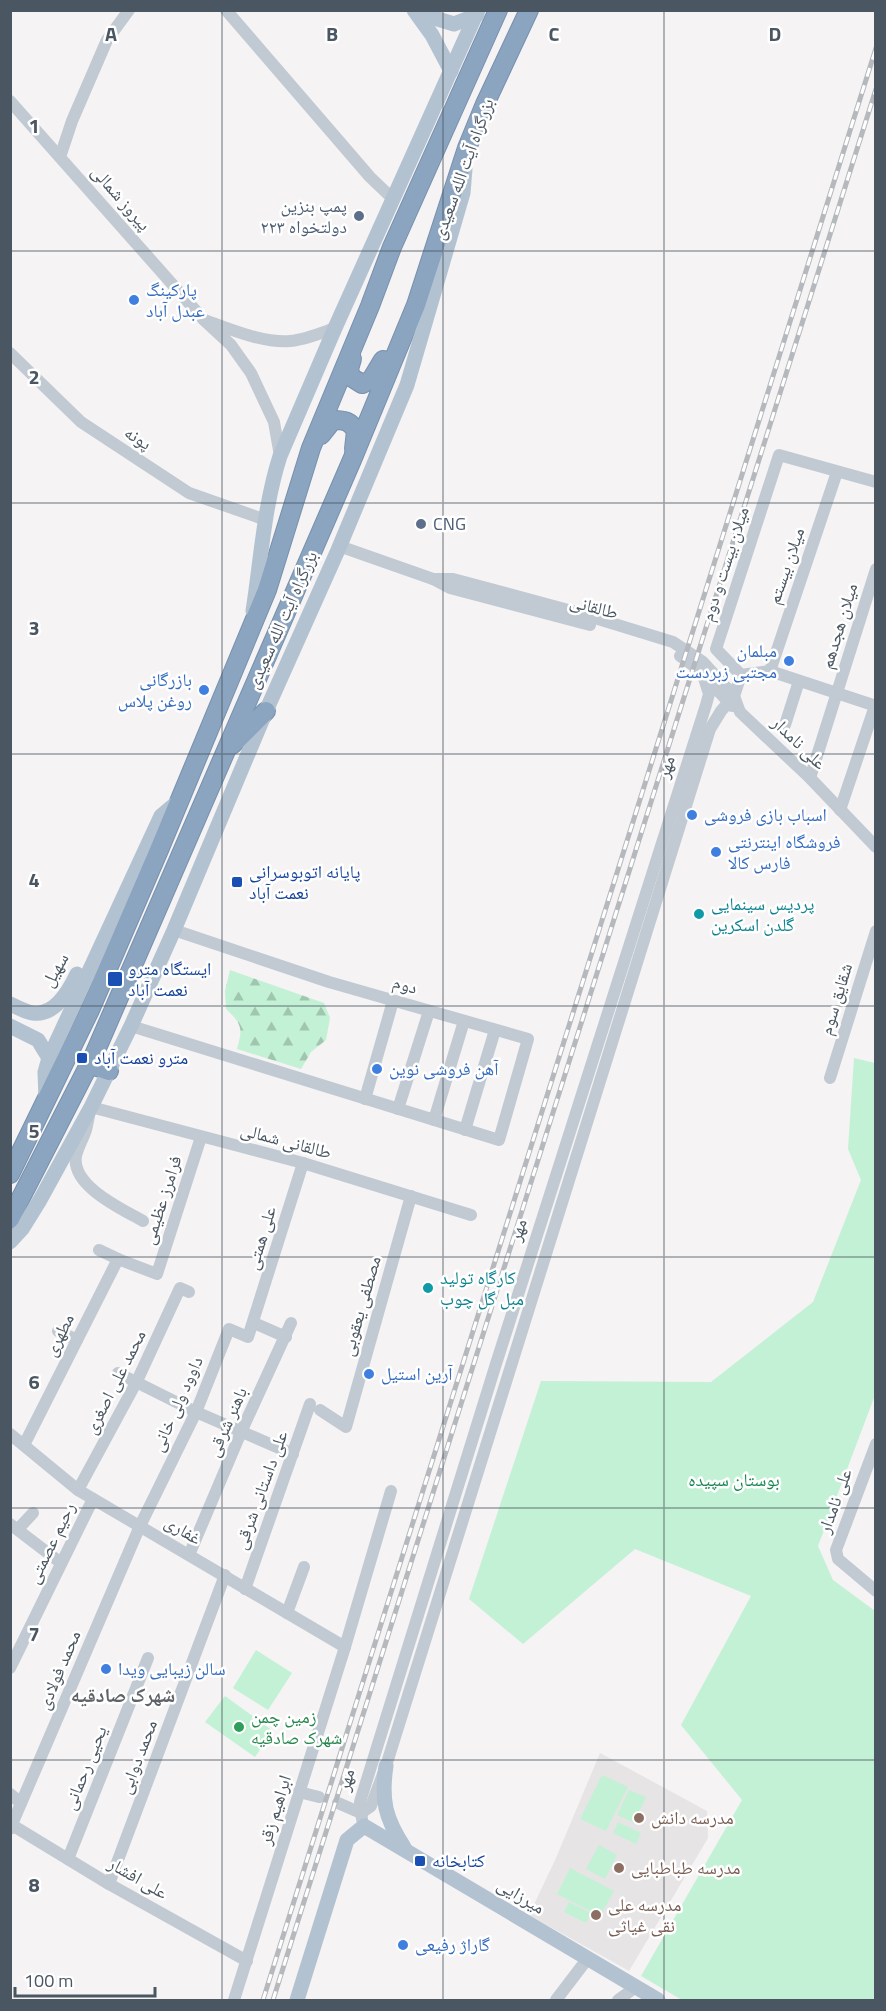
<svg xmlns="http://www.w3.org/2000/svg" width="886" height="2011" font-family="'Titillium Web','Noto Naskh Arabic',sans-serif">
  <style>
    .education { fill: #e6e4e5 }
    .green { fill: #c3f1d5 }
    .forest { fill: url(#forest-firs) }
    .lines { fill: none; stroke-linecap: round; stroke-linejoin: round }
    .highway-casing { stroke: #7690ad; stroke-width: 20 }
    .minor { stroke: #c1cad2; stroke-width: 12 }
    .major { stroke: #b3c2d1; stroke-width: 15 }
    .highway { stroke: #8ba5c1; stroke-width: 18 }
    .rail-casing { stroke: #b5b8bd; stroke-width: 5 }
    .rail { stroke: #fff; stroke-width: 3; stroke-dasharray: 9; stroke-linecap: butt }
    .grid { fill: none; stroke: #4a5661; stroke-width: 1.5; stroke-opacity: 0.55 }
    .service-dot { fill: #5c6f8a; stroke: #fff; stroke-width: 2 }
    .shop-dot { fill: #3f7fe0; stroke: #fff; stroke-width: 2 }
    .transit-dot { fill: #1a4fb4; stroke: #fff; stroke-width: 2 }
    .culture-dot { fill: #0f9aa8; stroke: #fff; stroke-width: 2 }
    .leisure-dot { fill: #2e9e5b; stroke: #fff; stroke-width: 2 }
    .education-dot { fill: #8d6e63; stroke: #fff; stroke-width: 2 }
    .labels { text-anchor: middle; stroke-width: 5; stroke-linejoin: round; paint-order: stroke }
    .street-label { font-size: 18px; fill: #4a5661; stroke: #fff }
    .service-label { font-size: 18px; fill: #4e5e75; stroke: #fff; text-anchor: end }
    .shop-label { font-size: 18px; fill: #366cbe; stroke: #fff; text-anchor: start }
    .transit-label { font-size: 18px; fill: #164399; stroke: #fff; text-anchor: start }
    .culture-label { font-size: 18px; fill: #0d838f; stroke: #fff; text-anchor: start }
    .park-label { font-size: 18px; fill: #17864f; stroke: #fff }
    .leisure-label { font-size: 18px; fill: #27864d; stroke: #fff; text-anchor: start }
    .education-label { font-size: 18px; fill: #785e54; stroke: #fff; text-anchor: start }
    .neighbourhood-label { font-size: 20px; font-weight: bold; fill: #5f6368; stroke: #fff }
    .grid-label { font-size: 20px; text-anchor: middle; font-weight: bold; fill: #4a5661; stroke: #fff; stroke-width: 5; stroke-linejoin: round; paint-order: stroke }
  </style>
  <defs>
    <pattern id="forest-firs" width="22" height="20" patternUnits="userSpaceOnUse" patternTransform="scale(1.5)"><rect width="22" height="20" fill="#c3f1d5"/><path d="M5 1l3.5 6h-7zM16 11l3.5 6h-7z" fill="#a0c6b0"/></pattern>
  </defs>
  <rect width="100%" height="100%" fill="#f5f3f3"/>
  <path class="education" d="M600,1753L707,1811L708,1838L629,1971L529,1915L556,1858Z"/>
  <g class="green">
    <path d="M854,1058L875,1063V1395L818,1546L833,1580L875,1611V2000H682L641,1976L742,1800L681,1725L751,1596L635,1549L523,1644L469,1599L541,1381L711,1382L813,1302L861,1180L848,1149Z"/>
    <path d="M256,1650L292,1673L268,1710L233,1688Z"/>
    <path d="M225,1696L273,1731L255,1757L205,1722Z"/>
    <path d="M602,1775L628,1787L606,1831L580,1819Z"/>
    <path d="M629,1790L646,1797L634,1823L617,1815Z"/>
    <path d="M618,1822L641,1833L636,1844L613,1833Z"/>
    <path d="M599,1845L617,1855L605,1879L586,1869Z"/>
    <path d="M570,1868L614,1891L600,1916L557,1894Z"/>
    <path d="M569,1902L591,1913L586,1923L564,1912Z"/>
  </g>
  <path class="forest" d="M230,970L324,1003L330,1018L326,1040L311,1052L301,1069L237,1049C243,1028 242,1024 226,1009L225,991Z"/>
  <g class="lines">
    <defs>
      <g id="highway">
        <path d="M352,359L349,369L351,377L362,384L371,380L383,360"/>
        <path d="M321,435L333,420C345,420 350,421 356,431L354,449"/>
        <path d="M232,745L266,711"/>
        <path d="M89,1064L109,1071"/>
        <path d="M10,1174L90,1010L159,850L267,590L311,448L370,306L392,247L498,10"/>
        <path d="M10,1219L94,1055L352,460L416,305L467,148L485,104L529,10"/>
      </g>
    </defs>
    <use href="#highway" class="highway-casing"/>
    <g class="minor">
      <path d="M226,10L370,177L393,199"/>
      <path d="M10,101L204,320"/>
      <path d="M60,157L72,121L107,40L129,10"/>
      <path d="M10,353L81,422L189,493L266,520"/>
      <path d="M280,456L274,422L251,373L231,345L204,320C231,329 261,343 290,341C305,340 321,333 335,328"/>
      <path d="M339,546L433,579L450,588L590,625"/>
      <path d="M433,579H453L572,611L673,642L703,662L734,696L740,712L810,778L876,847"/>
      <path d="M680,656L698,669L732,706"/>
      <path d="M770,671L837,472"/>
      <path d="M741,675L716,649L779,455L876,482"/>
      <path d="M785,725L799,681"/>
      <path d="M810,778L876,569"/>
      <path d="M840,810L875,706"/>
      <path d="M131,1026L499,1140L528,1039L329,982L174,930"/>
      <path d="M830,1078L876,931"/>
      <path d="M365,1099L393,1001"/>
      <path d="M398,1109L429,1011"/>
      <path d="M434,1120L464,1021"/>
      <path d="M465,1130L495,1030"/>
      <path d="M143,1221C122,1209 71,1186 76,1156C78,1147 83,1139 86,1130C88,1123 89,1114 91,1107L303,1163L471,1215"/>
      <path d="M118,1259L157,1274L201,1137"/>
      <path d="M254,1323L286,1337"/>
      <path d="M58,1331L77,1340"/>
      <path d="M118,1373L196,1412L293,1454"/>
      <path d="M320,1410L346,1427L411,1196"/>
      <path d="M10,1434L78,1490L345,1647"/>
      <path d="M876,1444L836,1550L838,1559L876,1591"/>
      <path d="M24,1445L118,1259L99,1250"/>
      <path d="M78,1490L137,1381L180,1288L189,1292"/>
      <path d="M10,1524L61,1563"/>
      <path d="M18,1529L33,1513"/>
      <path d="M189,1555L242,1430L291,1323"/>
      <path d="M245,1589L310,1404"/>
      <path d="M287,1613L304,1567"/>
      <path d="M10,1668L93,1499"/>
      <path d="M299,1792L319,1797"/>
      <path d="M10,1794L21,1803"/>
      <path d="M338,1803L361,1813"/>
      <path d="M361,1813L371,1806L386,1766L710,729L721,711L734,696L741,675L770,671L876,706"/>
      <path d="M362,1819L360,1802L495,1367L706,705L709,694L703,675"/>
      <path d="M12,1825L109,1884L247,1961"/>
      <path d="M10,1829L140,1526L196,1412L229,1329L248,1337L303,1163"/>
      <path d="M68,1859L148,1658"/>
      <path d="M109,1884L225,1575"/>
      <path d="M234,2000L345,1647L391,1491"/>
      <path d="M556,2000L588,1958"/>
      <path d="M618,2000L636,1987"/>
    </g>
    <g class="major">
      <path d="M414,10L432,35L451,71"/>
      <path d="M419,10L431,17L454,24L477,15"/>
      <path d="M253,611C261,559 264,506 280,456L335,328L478,10"/>
      <path d="M10,1004C17,1007 25,1012 33,1013C55,1016 69,991 77,974"/>
      <path d="M10,1026L38,1040L49,1058"/>
      <path d="M46,1099L45,1072L49,1058L161,816L180,800"/>
      <path d="M10,1242L22,1229L40,1200L91,1107L131,1026L174,930L266,711L338,550L407,385L463,193L465,169"/>
      <path d="M386,1766C381,1800 385,1818 404,1847"/>
      <path d="M297,2000L347,1840L364,1826L658,2000"/>
    </g>
    <use href="#highway" class="highway"/>
    <defs>
      <g id="rail">
        <path d="M263,2000L876,48"/>
        <path d="M273,2000L876,89"/>
      </g>
    </defs>
    <use href="#rail" class="rail-casing"/>
    <use href="#rail" class="rail"/>
  </g>
  <path class="grid" d="M222,10V2000M443,10V2000M664,10V2000M10,251H876M10,503H876M10,754H876M10,1006H876M10,1257H876M10,1508H876M10,1760H876"/>
  <g class="service-dot">
    <circle cx="359" cy="216" r="6"/>
    <circle cx="421" cy="524" r="6"/>
  </g>
  <g class="shop-dot">
    <circle cx="134" cy="300" r="6"/>
    <circle cx="789" cy="661" r="6"/>
    <circle cx="204" cy="690" r="6"/>
    <circle cx="692" cy="815" r="6"/>
    <circle cx="716" cy="852" r="6"/>
    <circle cx="377" cy="1069" r="6"/>
    <circle cx="369" cy="1374" r="6"/>
    <circle cx="106" cy="1669" r="6"/>
    <circle cx="403" cy="1945" r="6"/>
  </g>
  <g class="transit-dot">
    <rect x="231" y="876" width="12" height="12" rx="3"/>
    <rect x="107" y="971" width="16" height="16" rx="3"/>
    <rect x="76" y="1052" width="12" height="12" rx="3"/>
    <rect x="414" y="1855" width="12" height="12" rx="3"/>
  </g>
  <g class="culture-dot">
    <circle cx="699" cy="914" r="6"/>
    <circle cx="428" cy="1288" r="6"/>
  </g>
  <circle class="leisure-dot" cx="239" cy="1727" r="6"/>
  <g class="education-dot">
    <circle cx="639" cy="1818" r="6"/>
    <circle cx="619" cy="1868" r="6"/>
    <circle cx="596" cy="1915" r="6"/>
  </g>
  <g class="labels">
    <g class="street-label">
      <text transform="translate(463 169) rotate(-70)" y="6">بزرگراه آیت الله سعیدی</text>
      <text transform="translate(121 198) rotate(49)" y="6">پیروز شمالی</text>
      <text transform="translate(138 438) rotate(33)" y="6">پونه</text>
      <text transform="translate(725 564) rotate(-72)" y="6">میلان بیست و دوم</text>
      <text transform="translate(786 566) rotate(-71)" y="6">میلان بیستم</text>
      <text transform="translate(594 607) rotate(15)" y="6">طالقانی</text>
      <text transform="translate(282 620) rotate(-66)" y="6">بزرگراه آیت الله سعیدی</text>
      <text transform="translate(839 626) rotate(-73)" y="6">میلان هجدهم</text>
      <text transform="translate(799 743) rotate(44)" y="6">علی نامدار</text>
      <text transform="translate(666 767) rotate(-72)" y="6">مهر</text>
      <text transform="translate(55 970) rotate(-60)" y="6">سهیل</text>
      <text transform="translate(405 985) rotate(16)" y="6">دوم</text>
      <text transform="translate(836 999) rotate(-73)" y="6">شقایق سوم</text>
      <text transform="translate(286 1141) rotate(15)" y="6">طالقانی شمالی</text>
      <text transform="translate(162 1200) rotate(-72)" y="6">فرامرز عظیمی</text>
      <text transform="translate(518 1230) rotate(-72)" y="6">مهر</text>
      <text transform="translate(261 1238) rotate(-73)" y="6">علی همتی</text>
      <text transform="translate(361 1306) rotate(-74)" y="6">مصطفی یعقوبی</text>
      <text transform="translate(59 1335) rotate(-63)" y="6">مطهری</text>
      <text transform="translate(115 1382) rotate(-63)" y="6">محمد علی اصغری</text>
      <text transform="translate(177 1404) rotate(-66)" y="6">داوود ولی خانی</text>
      <text transform="translate(227 1422) rotate(-66)" y="6">باهنر شرقی</text>
      <text transform="translate(261 1490) rotate(-70)" y="6">علی داستانی شرقی</text>
      <text transform="translate(835 1501) rotate(-70)" y="6">علی نامدار</text>
      <text transform="translate(183 1530) rotate(31)" y="6">غفاری</text>
      <text transform="translate(51 1543) rotate(-64)" y="6">رحیم عصمتی</text>
      <text transform="translate(59 1670) rotate(-67)" y="6">محمد فولادی</text>
      <text transform="translate(138 1757) rotate(-69)" y="6">محمد دوابی</text>
      <text transform="translate(85 1768) rotate(-68)" y="6">یحیی رحمانی</text>
      <text transform="translate(346 1780) rotate(-75)" y="6">مهر</text>
      <text transform="translate(275 1810) rotate(-73)" y="6">ابراهیم زقر</text>
      <text transform="translate(138 1878) rotate(30)" y="6">علی افشار</text>
      <text transform="translate(521 1896) rotate(31)" y="6">میرزایی</text>
    </g>
    <g class="service-label">
      <text x="347" y="212">پمپ بنزین<tspan x="347" dy="21">دولتخواه ۲۲۳</tspan></text>
      <text x="433" y="530" text-anchor="start">CNG</text>
    </g>
    <g class="shop-label">
      <text x="146" y="296">پارکینگ<tspan x="146" dy="21">عبدل آباد</tspan></text>
      <text x="777" y="657" text-anchor="end">مبلمان<tspan x="777" dy="21">مجتبی زبردست</tspan></text>
      <text x="192" y="686" text-anchor="end">بازرگانی<tspan x="192" dy="21">روغن پلاس</tspan></text>
      <text x="704" y="821">اسباب بازی فروشی</text>
      <text x="728" y="848">فروشگاه اینترنتی<tspan x="728" dy="21">فارس کالا</tspan></text>
      <text x="389" y="1075">آهن فروشی نوین</text>
      <text x="381" y="1380">آرین استیل</text>
      <text x="118" y="1675">سالن زیبایی ویدا</text>
      <text x="415" y="1951">گاراژ رفیعی</text>
    </g>
    <g class="transit-label">
      <text x="249" y="878">پایانه اتوبوسرانی<tspan x="249" dy="21">نعمت آباد</tspan></text>
      <text x="128" y="975">ایستگاه مترو<tspan x="128" dy="21">نعمت آباد</tspan></text>
      <text x="94" y="1064">مترو نعمت آباد</text>
      <text x="432" y="1867">کتابخانه</text>
    </g>
    <g class="culture-label">
      <text x="711" y="910">پردیس سینمایی<tspan x="711" dy="21">گلدن اسکرین</tspan></text>
      <text x="440" y="1284">کارگاه تولید<tspan x="440" dy="21">مبل گل چوب</tspan></text>
    </g>
    <g class="park-label">
      <text x="734" y="1486">بوستان سپیده</text>
    </g>
    <g class="leisure-label">
      <text x="251" y="1723">زمین چمن<tspan x="251" dy="21">شهرک صادقیه</tspan></text>
    </g>
    <g class="education-label">
      <text x="651" y="1824">مدرسه دانش</text>
      <text x="631" y="1874">مدرسه طباطبایی</text>
      <text x="608" y="1911">مدرسه علی<tspan x="608" dy="21">نقی غیاثی</tspan></text>
    </g>
    <g class="neighbourhood-label">
      <text x="123" y="1702">شهرک صادقیه</text>
    </g>
  </g>
  <g class="grid-label">
    <text x="111" y="41">A</text>
    <text x="332" y="41">B</text>
    <text x="554" y="41">C</text>
    <text x="775" y="41">D</text>
    <text x="34" y="133">1</text>
    <text x="34" y="384">2</text>
    <text x="34" y="635">3</text>
    <text x="34" y="887">4</text>
    <text x="34" y="1138">5</text>
    <text x="34" y="1389">6</text>
    <text x="34" y="1641">7</text>
    <text x="34" y="1892">8</text>
  </g>
  <rect width="886" height="2011" fill="none" stroke="#4a5661" stroke-width="24"/>
  <path d="M15 1987v9h140v-9" fill="none" stroke="#4a5661" stroke-width="3"/>
  <text x="24" y="1987" font-size="18" fill="#4a5661" stroke="#ffffff" stroke-width="4.5" paint-order="stroke">100 m</text>
</svg>
